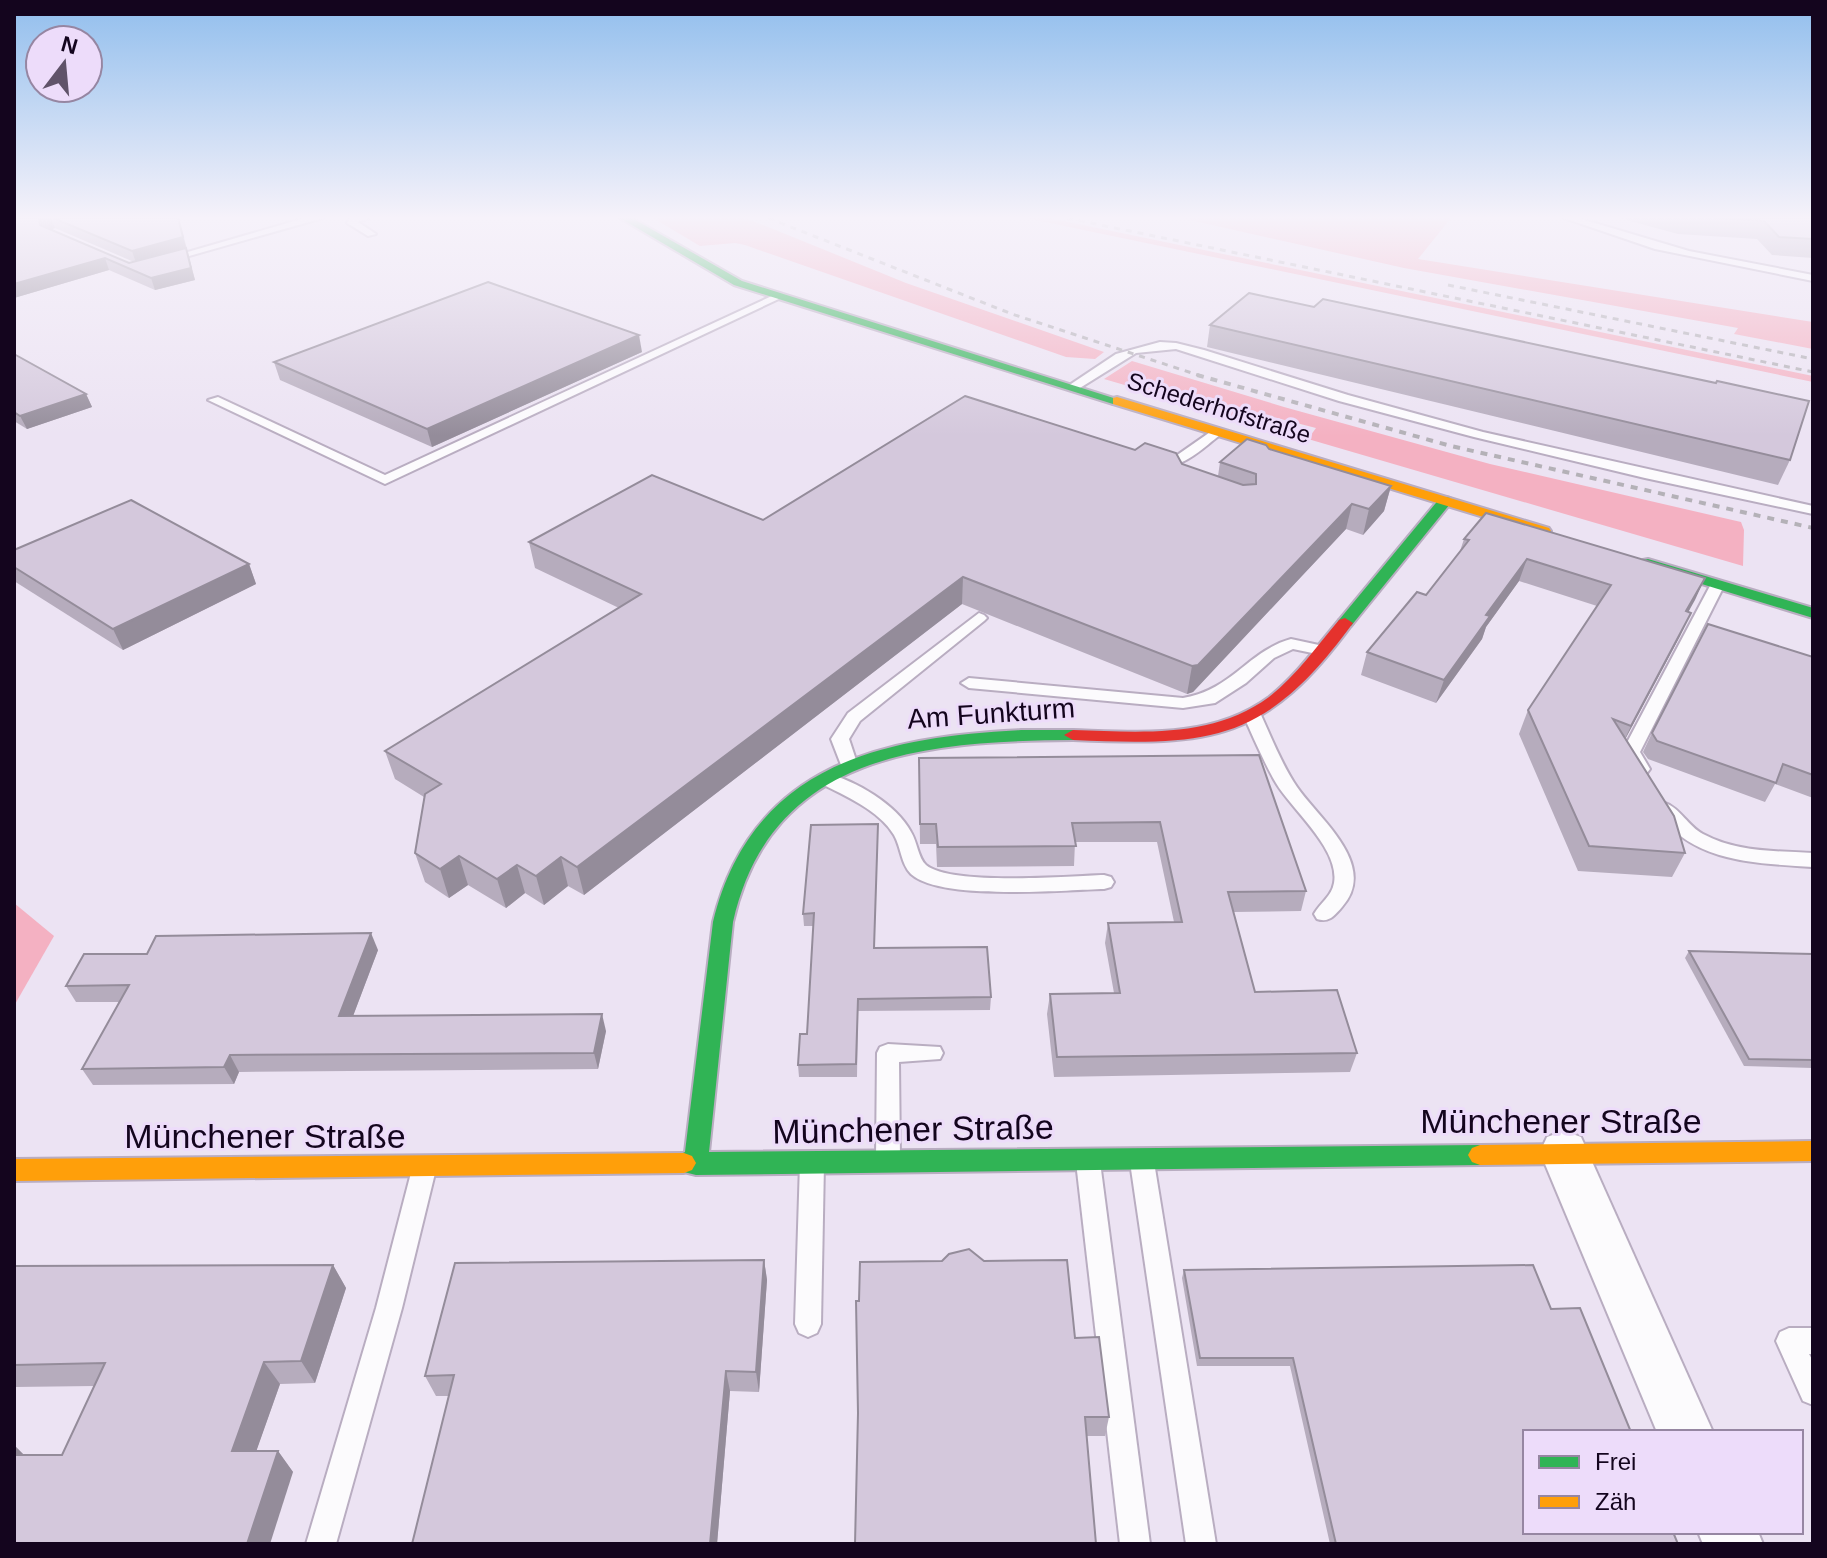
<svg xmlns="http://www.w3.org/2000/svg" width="1827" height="1558" font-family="Helvetica,sans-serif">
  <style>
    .green { fill: #f4b1c2 }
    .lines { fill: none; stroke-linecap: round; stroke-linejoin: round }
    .lane-casing { stroke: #b9adc1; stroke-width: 4 }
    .street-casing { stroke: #b9adc1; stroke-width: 4 }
    .fast-casing { stroke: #b9adc1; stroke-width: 4 }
    .slow-casing { stroke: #b9adc1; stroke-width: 4 }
    .jam-casing { stroke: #b9adc1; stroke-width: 4 }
    .lane { fill: #fcfbfd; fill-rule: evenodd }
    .street { fill: #fcfbfd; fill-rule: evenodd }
    .fast { fill: #30b455; fill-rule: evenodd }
    .slow { fill: #ff9f0a; fill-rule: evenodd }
    .jam { fill: #e5322d; fill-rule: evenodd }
    .rail-far1 { stroke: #b4b1b7; stroke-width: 3; stroke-dasharray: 6 6; stroke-linecap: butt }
    .rail { stroke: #b4b1b7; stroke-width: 4; stroke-dasharray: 7 7; stroke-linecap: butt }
    .wall { fill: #b6acbd; fill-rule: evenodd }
    .shaded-wall { fill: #948c9a }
    .building { fill: #d4c8dc; stroke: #948c9a; stroke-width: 2 }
    .labels { text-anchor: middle; stroke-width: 6; stroke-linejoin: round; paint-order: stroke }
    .far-street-label { font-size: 24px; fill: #14051e; stroke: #eddcfa }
    .street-label { font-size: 28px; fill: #14051e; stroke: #eddcfa }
    .near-street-label { font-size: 34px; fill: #14051e; stroke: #eddcfa }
  </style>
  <rect width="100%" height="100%" fill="#ece3f3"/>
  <g class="green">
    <path d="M653,218H746L906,283L1104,352L1095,359L1066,357L745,245L735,243L700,246Z"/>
    <path d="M1026,218H1049L1813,376V382Z"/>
    <path d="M1181,218H1451L1418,259L1813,322V349L1734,334L1738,328L1404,268Z"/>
    <path d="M1132,361L1284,407L1490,464L1741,522L1744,530L1743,566L1308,439L1316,428L1261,414L1252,422L1104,379Z"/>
    <path d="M14,903L54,936L14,1006Z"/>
  </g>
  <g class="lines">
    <defs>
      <g id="lane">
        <path d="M305,218H323L168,262L160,260Z"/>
        <path d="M350,218H369L358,222L376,234L368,236L347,223Z"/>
        <path d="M1564,218H1578L1689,251L1813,275V281L1655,249Z"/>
        <path d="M774,295L783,297L385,484L208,400L218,397L385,475Z"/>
        <path d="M1160,342L1176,343L1204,350L1348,395L1483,432L1813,506V514L1645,478L1474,437L1339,401L1176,349L1136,353L1075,391L1065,388L1116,354Z"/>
        <path d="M1216,428L1220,429V435C1200,450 1176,477 1150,460L1157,456L1173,458Z"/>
        <path d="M1718,580L1725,584L1640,752L1650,769L1647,773H1635L1622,752L1711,584Z"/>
        <path d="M979,613L984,615L987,618L984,621L860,721L849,739L858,766L849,772L843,770L831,739L848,713Z"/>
        <path d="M1291,639L1328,647L1330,650L1322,655L1293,649L1274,658L1246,683L1215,703L1183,708L969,688L961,683L969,678L1183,698C1232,690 1248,651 1291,639Z"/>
        <path d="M1252,710L1261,715C1272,739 1282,765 1297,787C1319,819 1379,865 1342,907C1334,916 1329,923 1317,919L1314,914C1320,903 1332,896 1334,883C1340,849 1292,810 1276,783C1263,761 1254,738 1243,715Z"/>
        <path d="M826,773C856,781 896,804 911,832C917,841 918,858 926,865C951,886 1069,876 1104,875L1111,877L1114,882L1111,887L1104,889C1064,890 940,901 911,874C901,864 901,847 894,835C879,810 845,796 820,783L817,779L820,775Z"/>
        <path d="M1665,803C1679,807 1689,827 1703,834C1736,852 1776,851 1813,853V867C1755,863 1690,863 1656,809Z"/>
        <path d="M888,1044L940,1047L943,1053L940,1059L899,1062L900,1158L896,1165L888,1168L880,1165L876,1158L877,1053L880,1047Z"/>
        <path d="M1088,1152L1096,1155L1100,1162L1150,1544H1120L1076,1162L1080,1155Z"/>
        <path d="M1142,1152L1150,1155L1154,1162L1216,1544H1186L1130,1162L1134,1155Z"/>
        <path d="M812,1153L820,1156L824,1163L821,1324L817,1333L808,1337L799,1333L795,1324L800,1163L804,1156Z"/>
        <path d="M424,1158L433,1162L436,1169L402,1308L336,1544H306L376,1308L412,1169L415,1162Z"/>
        <path d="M1789,1328H1813V1354H1809L1813,1361V1405L1803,1401L1776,1341L1780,1332Z"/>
      </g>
      <g id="street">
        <path d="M1564,1131L1581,1137L1713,1432H1657L1540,1152L1547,1137Z"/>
        <path d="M1698,1532H1758L1763,1544H1703Z"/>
      </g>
      <g id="fast">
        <path d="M620,218H632L742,281L1123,401L1113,404L734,285Z"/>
        <path d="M1445,497L1450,498V504L1351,626H1339L1337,623L1339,620L1440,498Z"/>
        <path d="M1648,559L1813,608V618L1643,566V560Z"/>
        <path d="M1021,730H1073L1082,735L1073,740C928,741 771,752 733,922L709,1152L1480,1145L1488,1148L1492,1155L1488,1162L1480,1165L696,1175L676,1170L672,1163L676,1156L685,1152L713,922C751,765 881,737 1021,730Z"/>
      </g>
      <g id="slow">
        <path d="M1117,397L1549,528L1551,531L1549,534H1539L1113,404V398Z"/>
        <path d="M1813,1141V1161L1480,1165L1472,1162L1468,1155L1472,1148L1480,1145Z"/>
        <path d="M684,1153L692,1156L696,1163L692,1170L684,1173L14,1181V1159Z"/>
      </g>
      <path id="jam" d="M1345,618L1353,623C1266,742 1213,746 1073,740L1064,735L1073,730C1140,732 1212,739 1269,697C1296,676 1317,646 1339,620Z"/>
    </defs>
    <use href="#lane" class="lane-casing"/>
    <use href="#street" class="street-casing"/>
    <use href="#fast" class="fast-casing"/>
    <use href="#slow" class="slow-casing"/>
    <use href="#jam" class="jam-casing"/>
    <use href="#lane" class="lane"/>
    <use href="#street" class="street"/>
    <use href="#fast" class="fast"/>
    <use href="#slow" class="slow"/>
    <use href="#jam" class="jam"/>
    <g class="rail-far1">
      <path d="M768,218L1012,314L1204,377"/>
      <path d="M1067,218L1813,372"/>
      <path d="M1448,285L1813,359"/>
    </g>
    <path class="rail" d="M1197,375L1451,446L1813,528"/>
  </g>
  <g class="wall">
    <path d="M14,218H179L195,280L155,290L109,270L14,298ZM55,228L134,262L129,263L51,229Z"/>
    <path d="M1619,218H1813V258L1772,255L1757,239L1678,234Z"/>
    <path d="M1210,325L1790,460L1778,485L1207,347Z"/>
    <path d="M642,352L432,447L280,380L274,362Z"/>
    <path d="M14,354L86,394L92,407L27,429L14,421Z"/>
    <path d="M1269,449L1391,486L1384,511L1363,535L1346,529L1193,692L1187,694L962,604L584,895L568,886L544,905L525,893L506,908L468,885L449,898L425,882L415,853L424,797L395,779L385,751L619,608L535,568L529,542L763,520L1135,450L1218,476L1220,462Z"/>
    <path d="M1464,539L1705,578L1688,612L1680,636L1625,739L1685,853L1672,877L1578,871L1519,734L1528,710L1597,606L1519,581L1486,627L1482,639L1436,703L1361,675L1367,652L1426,595L1460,551Z"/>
    <path d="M14,550L249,564L256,584L123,650L14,581Z"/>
    <path d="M1813,657V798L1775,784L1765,802L1648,759L1643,752L1652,733Z"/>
    <path d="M1259,755L1306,891L1301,911L1233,912L1255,992L1357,1053L1350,1072L1054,1077L1047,1014L1050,994L1114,993L1105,943L1108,923L1174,922L1157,842H1075L1074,866L937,867L936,844H920L919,758Z"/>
    <path d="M878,836L874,948L991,997L990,1010L858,1011L857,1077H799L798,1065L807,1034L814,926H804L803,914Z"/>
    <path d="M378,950L353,1016L606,1031L598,1069L239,1072L234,1084L93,1085L82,1069L119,1002H76L66,986Z"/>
    <path d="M1689,951L1813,954V1068L1744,1066L1685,958Z"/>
    <path d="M764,1260L767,1280L759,1392L730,1391L717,1544H412L449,1396H436L425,1376Z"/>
    <path d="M333,1265L346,1288L315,1383L280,1384L256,1451H278L293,1472L14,1544V1445L24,1455H62L94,1386L14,1387V1266Z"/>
    <path d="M1184,1270L1551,1309L1678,1544H1330L1290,1366H1197L1182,1278Z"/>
    <path d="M859,1301L1075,1338L1109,1417L1105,1436H1087L858,1413Z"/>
  </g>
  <g class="shaded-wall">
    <path d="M47,218H51L55,228L43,232L39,220Z"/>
    <path d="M178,218L195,280L155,290L151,278L136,263L132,251Z"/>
    <path d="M105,258L109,270L14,298V284Z"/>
    <path d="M639,335L642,352L432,447L427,429Z"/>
    <path d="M86,394L92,407L27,429L20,416Z"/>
    <path d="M1391,486L1384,511L1363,535L1369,509Z"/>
    <path d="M1352,504L1346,529L1193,692L1187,694L1192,666Z"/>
    <path d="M1527,559L1519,581L1486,627L1482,639L1436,703L1444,680L1486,615Z"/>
    <path d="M249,564L256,584L123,650L113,629Z"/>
    <path d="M963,577L962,604L584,895L577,867Z"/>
    <path d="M1705,578L1695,600L1676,634L1686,611Z"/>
    <path d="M1691,613L1680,636L1620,749L1631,726Z"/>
    <path d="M459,856L468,885L449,898L440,869Z"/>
    <path d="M561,857L568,886L544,905L536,876Z"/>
    <path d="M517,865L525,893L506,908L497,879Z"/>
    <path d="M371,933L378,950L347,1032L339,1016Z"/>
    <path d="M602,1014L606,1031L598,1069L594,1053Z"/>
    <path d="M230,1055L239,1072L234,1084L224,1067Z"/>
    <path d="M764,1260L767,1280L759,1392L756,1372Z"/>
    <path d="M333,1265L346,1288L315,1383L301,1361Z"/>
    <path d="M264,1362L280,1384L249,1472L232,1451Z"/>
    <path d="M726,1371L730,1391L717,1544H710Z"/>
    <path d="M14,1445L26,1457L14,1474Z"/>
    <path d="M278,1451L293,1472L270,1544H247Z"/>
  </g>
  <g class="building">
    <path d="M14,218H47L39,220L40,225L129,263L186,248L191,268L151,278L105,258L14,284Z"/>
    <path d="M53,218H178L183,237L132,251Z"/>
    <path d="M1714,218H1813V239L1779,237L1764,221Z"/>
    <path d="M488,282L639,335L427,429L274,362Z"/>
    <path d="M1249,293L1314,307L1323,299L1716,383L1717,381L1809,401L1790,460L1210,325Z"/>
    <path d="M14,354L86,394L20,416L14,412Z"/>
    <path d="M965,396L1135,450L1145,443L1176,453L1182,464L1243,485L1256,484V474L1220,462L1247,439L1266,445L1269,449L1391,486L1369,509L1352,504L1198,665L1192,666L963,577L577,867L561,857L536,876L517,865L497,879L459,856L440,869L415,853L425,794L441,784L385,751L641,594L529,542L652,475L763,520Z"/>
    <path d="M131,500L249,564L113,629L14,567V550Z"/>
    <path d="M1486,513L1705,578L1686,611L1691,613L1631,726L1613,719L1674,816L1685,853L1589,846L1528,710L1611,585L1527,559L1486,615L1490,616L1444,680L1367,652L1417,592L1426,595L1469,540L1464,539Z"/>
    <path d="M1708,624L1813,657V775L1783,764L1776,783L1657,741L1652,733Z"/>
    <path d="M1259,755L1306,891L1228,892L1255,992L1337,990L1357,1053L1057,1057L1050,994L1120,993L1108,923L1182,922L1160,822L1072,823L1076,846L938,847L936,824H920L919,758Z"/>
    <path d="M878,824L874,948L987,947L991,997L858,999L856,1064L798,1065L800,1034H807L814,913L803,914L811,825Z"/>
    <path d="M371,933L339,1016L602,1014L594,1053L230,1055L224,1067L82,1069L129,985L66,986L84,954H147L156,936Z"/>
    <path d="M1689,951L1813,954V1060L1749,1059Z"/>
    <path d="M969,1249L984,1261L1067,1260L1075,1338L1099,1337L1109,1417H1085L1096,1544H855L858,1413L856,1301H859L860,1262L942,1261L949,1254Z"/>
    <path d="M764,1260L756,1372L726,1371L710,1544H412L454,1375L425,1376L455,1263Z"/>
    <path d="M333,1265L301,1361L264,1362L232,1451H278L247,1544H14V1455H62L105,1363L14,1365V1266Z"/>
    <path d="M1533,1265L1551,1309L1580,1308L1631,1432H1525V1532H1673L1678,1544H1336L1293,1358H1200L1184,1270Z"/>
  </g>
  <linearGradient id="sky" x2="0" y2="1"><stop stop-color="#91beed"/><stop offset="0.5" stop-color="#f6f2fa"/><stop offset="1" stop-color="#f6f2fa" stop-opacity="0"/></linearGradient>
  <rect width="1827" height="436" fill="url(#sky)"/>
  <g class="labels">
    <g class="far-street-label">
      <text transform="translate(1219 408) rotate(17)" y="8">Schederhofstraße</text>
    </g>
    <g class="street-label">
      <text transform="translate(991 713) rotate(-4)" y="10">Am Funkturm</text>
    </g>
    <g class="near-street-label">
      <text x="1561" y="1133">Münchener Straße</text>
      <text transform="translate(913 1129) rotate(-1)" y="12">Münchener Straße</text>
      <text x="265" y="1148">Münchener Straße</text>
    </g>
  </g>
  <rect width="1827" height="1558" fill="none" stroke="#14051e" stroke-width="32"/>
  <rect x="1523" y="1430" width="280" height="104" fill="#eddcfa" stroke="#9686a2" stroke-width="2"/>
  <rect x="1539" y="1456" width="40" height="12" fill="#30b455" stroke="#9686a2" stroke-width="2"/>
  <text x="1595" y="1470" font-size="24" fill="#14051e">Frei</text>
  <rect x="1539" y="1496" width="40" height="12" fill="#ff9f0a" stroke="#9686a2" stroke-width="2"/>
  <text x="1595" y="1510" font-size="24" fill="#14051e">Zäh</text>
  <g transform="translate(64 64) rotate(16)"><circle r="38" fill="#eddcfa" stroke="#9686a2" stroke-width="2"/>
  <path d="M0-6L14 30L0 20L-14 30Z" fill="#605369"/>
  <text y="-12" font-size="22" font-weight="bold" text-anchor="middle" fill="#14051e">N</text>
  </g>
</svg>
